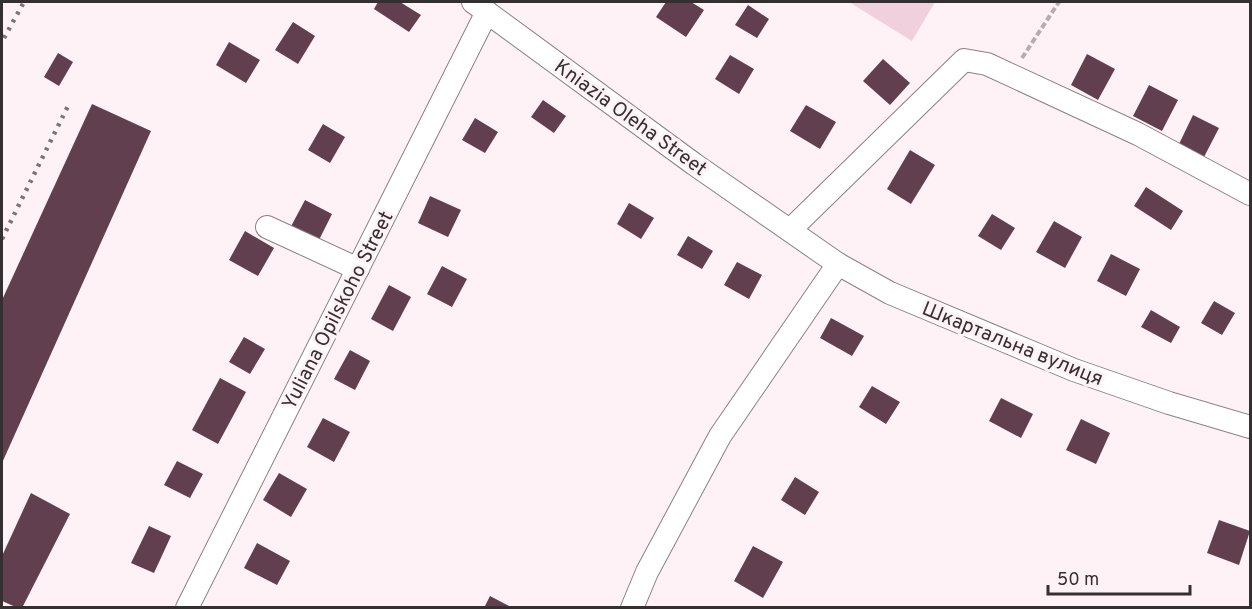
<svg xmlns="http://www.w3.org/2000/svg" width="1252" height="609" font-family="Overpass,sans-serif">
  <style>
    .green { fill: #f0d0dc }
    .building { fill: #623f4e }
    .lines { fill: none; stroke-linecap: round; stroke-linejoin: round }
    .minor-casing { stroke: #8c8185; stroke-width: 24 }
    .path { stroke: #b5acb0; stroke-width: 4; stroke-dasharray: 6 3; stroke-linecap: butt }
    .minor { stroke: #fff; stroke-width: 22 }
    .rail { stroke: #797375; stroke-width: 4.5; stroke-dasharray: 3 6; stroke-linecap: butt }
    .labels { text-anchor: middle; stroke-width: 6; stroke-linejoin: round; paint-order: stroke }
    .street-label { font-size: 20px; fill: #343031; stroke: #fef2f7 }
  </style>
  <rect width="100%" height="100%" fill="#fef2f7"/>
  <path class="green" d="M849,2H935L912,41Z"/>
  <g class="building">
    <path d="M378,2H400L421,15L409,32L374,9Z"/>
    <path d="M666,2H691L704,10L686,37L656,17Z"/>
    <path d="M748,5L769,19L757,38L735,25Z"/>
    <path d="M293,22L315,36L298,64L275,50Z"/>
    <path d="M229,42L260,60L246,83L216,65Z"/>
    <path d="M58,53L73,62L59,86L44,77Z"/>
    <path d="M1087,54L1115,69L1098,100L1071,85Z"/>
    <path d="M730,55L754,69L739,94L715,79Z"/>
    <path d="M883,59L910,83L890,105L863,81Z"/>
    <path d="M1149,85L1178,100L1162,131L1133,116Z"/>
    <path d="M543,100L566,116L554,133L531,117Z"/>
    <path d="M92,104L151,131L2,463V300Z"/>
    <path d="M806,105L836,122L820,149L790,131Z"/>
    <path d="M1193,115L1219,128L1204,157L1179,144Z"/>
    <path d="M475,118L498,132L485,153L462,140Z"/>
    <path d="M323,124L345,137L330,163L308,150Z"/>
    <path d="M910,150L935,165L911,204L887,189Z"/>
    <path d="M1146,187L1183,211L1171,230L1134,206Z"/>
    <path d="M430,196L461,210L448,237L418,223Z"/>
    <path d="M305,200L332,214L316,246L288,232Z"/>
    <path d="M629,203L654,218L641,239L617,224Z"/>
    <path d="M992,214L1015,228L1001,250L978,236Z"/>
    <path d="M1054,221L1082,237L1065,268L1036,252Z"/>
    <path d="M245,231L274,248L258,276L229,260Z"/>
    <path d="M688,236L713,251L702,269L677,255Z"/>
    <path d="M1111,254L1140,269L1126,296L1097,281Z"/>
    <path d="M737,262L762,275L749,299L724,285Z"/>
    <path d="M442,266L467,279L452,307L427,294Z"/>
    <path d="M389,285L411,297L393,331L371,319Z"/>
    <path d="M1214,301L1235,313L1222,335L1201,323Z"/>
    <path d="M1151,310L1180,327L1171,343L1141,327Z"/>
    <path d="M831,318L864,336L852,356L820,338Z"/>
    <path d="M244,337L265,349L250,374L229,362Z"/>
    <path d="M350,350L370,361L355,390L334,379Z"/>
    <path d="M220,378L246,392L218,444L192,430Z"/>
    <path d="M872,386L900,402L886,424L859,407Z"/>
    <path d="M1001,398L1033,414L1021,438L989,421Z"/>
    <path d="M323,418L350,432L334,462L307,447Z"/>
    <path d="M1081,419L1110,433L1096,464L1066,450Z"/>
    <path d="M177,461L203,474L190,498L164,485Z"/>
    <path d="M279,473L307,489L291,517L263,500Z"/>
    <path d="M795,477L819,492L805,515L781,500Z"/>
    <path d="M31,493L70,514L22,608H18L2,601V556Z"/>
    <path d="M1219,520L1250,531L1239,565L1207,553Z"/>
    <path d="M149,526L171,536L154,573L131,563Z"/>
    <path d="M257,543L290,561L277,585L244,568Z"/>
    <path d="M753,546L783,562L763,598L734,581Z"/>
    <path d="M490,596L513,608H484Z"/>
  </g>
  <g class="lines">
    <defs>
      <g id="minor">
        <path d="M473,2L694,164L838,264L890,293L1074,370L1169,403L1250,427"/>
        <path d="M267,227L358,269"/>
        <path d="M790,230L964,60L987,64L1138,134L1250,194"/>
        <path d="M187,608L487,12"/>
        <path d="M632,608L647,572L720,436L838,264"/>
      </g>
    </defs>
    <use href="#minor" class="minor-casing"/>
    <path class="path" d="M1022,58L1059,2"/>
    <use href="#minor" class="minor"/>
    <g class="rail">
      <path d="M4,38L24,2"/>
      <path d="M2,239L68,106"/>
    </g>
  </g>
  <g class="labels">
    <g class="street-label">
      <text transform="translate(631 117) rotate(36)" y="7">Kniazia Oleha Street</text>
      <text transform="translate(337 310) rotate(-63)" y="7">Yuliana Opilskoho Street</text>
      <text transform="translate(1013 343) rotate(22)" y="7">Шкартальна вулиця</text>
    </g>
  </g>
  <rect width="1252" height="609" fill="none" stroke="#343031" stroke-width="6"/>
  <path d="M1048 585v9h142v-9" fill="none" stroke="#343031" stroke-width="3"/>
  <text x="1057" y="585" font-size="18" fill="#343031" stroke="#fef2f7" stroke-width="4.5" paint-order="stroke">50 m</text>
</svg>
